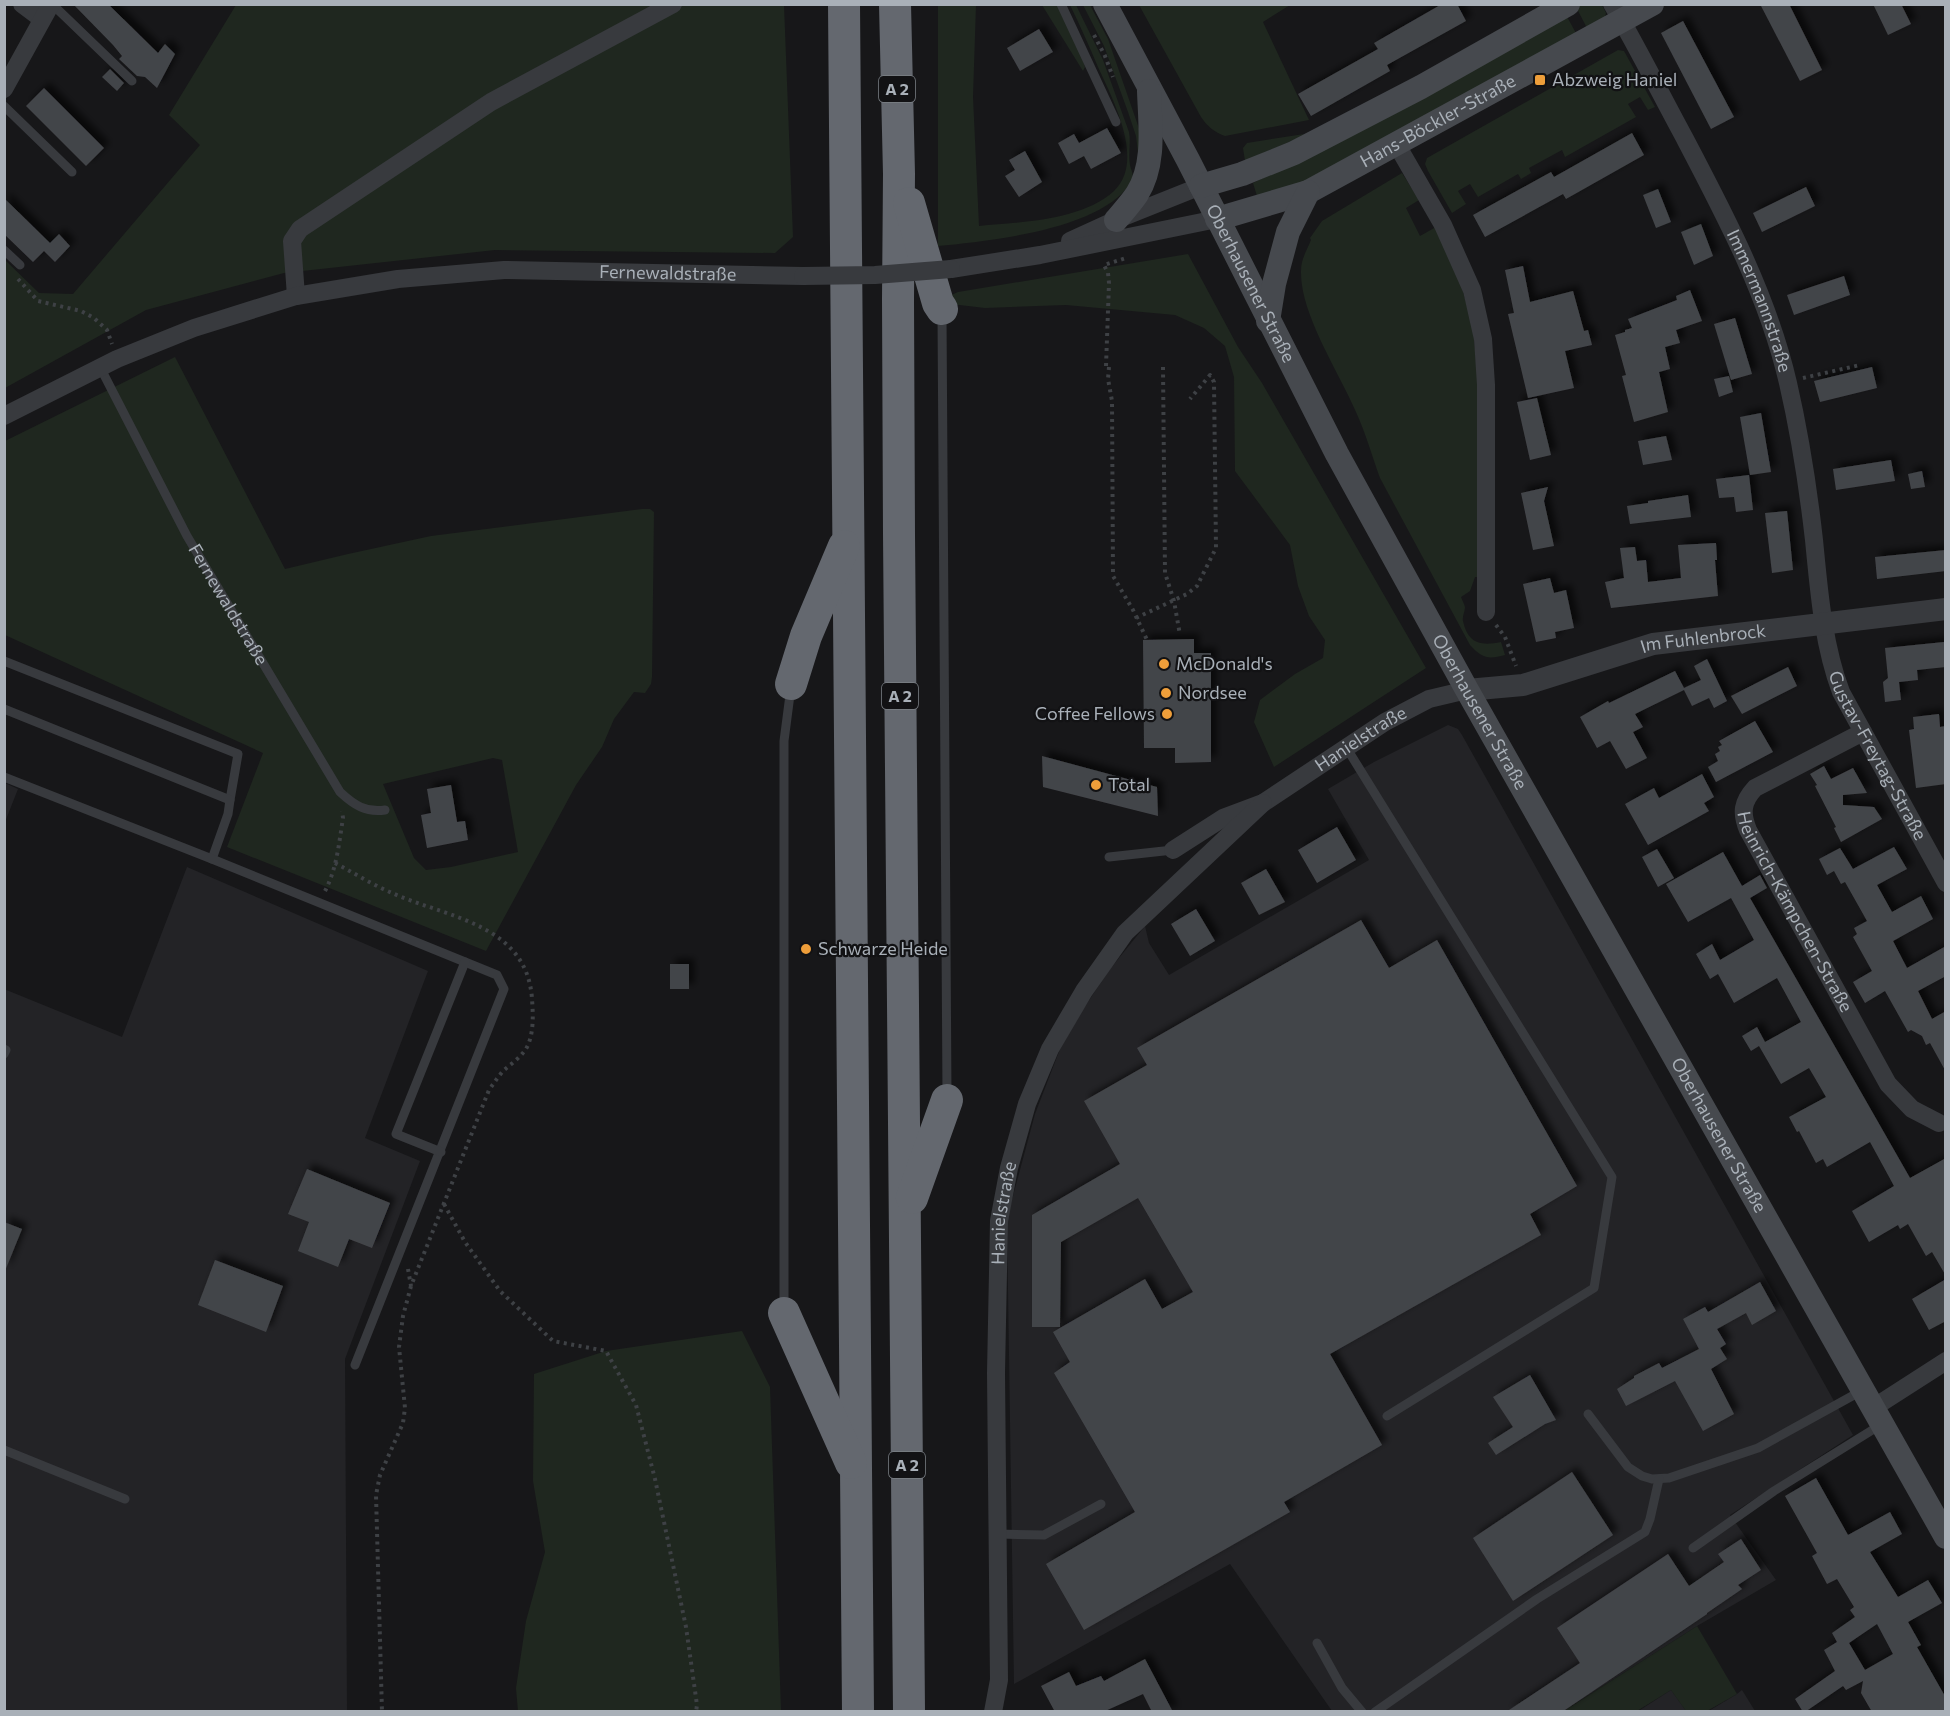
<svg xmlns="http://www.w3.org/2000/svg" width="1950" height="1716" font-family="Commissioner,sans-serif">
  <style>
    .built { fill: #232326 }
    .green { fill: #1f271f; fill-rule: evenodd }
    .building { fill: #434549; fill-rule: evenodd; filter: url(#shadow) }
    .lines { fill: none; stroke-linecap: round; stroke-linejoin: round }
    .path { stroke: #3e4145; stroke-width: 4; stroke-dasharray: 3 4.5; stroke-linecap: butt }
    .service { stroke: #383a3e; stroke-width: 9 }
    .minor { stroke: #383a3e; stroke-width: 18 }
    .tertiary { stroke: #383a3e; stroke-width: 22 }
    .secondary { stroke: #46494e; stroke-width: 24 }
    .motorway { stroke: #64686f; stroke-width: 32 }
    .minor-bridge { stroke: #383a3e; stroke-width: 18 }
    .poi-dot { fill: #ee9e3a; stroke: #121214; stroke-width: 2 }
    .labels { text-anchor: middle; stroke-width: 4.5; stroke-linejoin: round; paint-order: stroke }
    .shield { fill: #121214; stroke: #7c8187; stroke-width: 1.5 }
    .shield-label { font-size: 16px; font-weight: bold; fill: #a9b0b8 }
    .poi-label { font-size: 18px; fill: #a9b0b8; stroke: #121214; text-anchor: start }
    .street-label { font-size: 18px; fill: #a9b0b8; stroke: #121214 }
  </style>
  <defs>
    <filter id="shadow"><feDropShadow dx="5.5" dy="-5.5" stdDeviation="3" flood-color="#0009"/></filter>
  </defs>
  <rect width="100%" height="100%" fill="#171719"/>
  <g class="built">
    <path d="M1448,725L1458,729L1462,735L1853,1435L1730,1515L1776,1580L1697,1626L1564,1711H1332L1230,1564L1014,1684L1007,1224L1010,1207L1035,1114L1060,1049L1083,1009L1110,969L1145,926L1149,943L1169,975L1369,860L1328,789L1374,762Z"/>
    <path d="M5,783L18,789L5,822Z"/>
    <path d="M187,867L428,971L365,1138L420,1161L345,1359L347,1711H5L4,989L122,1037Z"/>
    <path d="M1671,1690L1686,1711L1637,1712Z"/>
    <path d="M1742,1690L1755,1711L1707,1712L1737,1694Z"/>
  </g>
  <g class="green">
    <path d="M236,5H784L793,237L775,253L495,250L284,273L146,310L5,388L4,259L39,293L73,294L200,145L169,115Z"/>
    <path d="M938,5H976L973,97L979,226C1020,222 1081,221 1114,191C1146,161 1112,98 1098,67C1089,46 1080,25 1070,5H1076L1103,60L1129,132C1131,143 1128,154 1130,165C1131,171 1135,175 1131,182C1102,230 989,241 938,246Z"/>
    <path d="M1042,5H1058L1081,52L1085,67L1083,71Z"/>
    <path d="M1083,5H1090L1108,39L1142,137L1139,161L1136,136L1128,112L1104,46Z"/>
    <path d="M1139,5H1290L1263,22L1309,120L1225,136C1214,132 1208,127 1201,117Z"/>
    <path d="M1581,5H1602L1606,13L1604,20L1588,30L1576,7Z"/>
    <path d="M1565,13L1577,35L1308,181L1257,196L1253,183L1333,143Z"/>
    <path d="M1618,50L1624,51L1655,107L1648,110L1640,97L1628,104L1636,117L1565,157L1562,150L1529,168L1531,173L1521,179L1518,174L1478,197L1470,184L1458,191L1466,204L1452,213L1428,171L1425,164L1427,158Z"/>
    <path d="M1304,134L1296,139L1245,161L1243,148L1247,143Z"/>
    <path d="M1402,173L1419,200L1406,208L1420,236L1436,227L1461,284L1473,328L1478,383L1479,577H1475L1470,591L1461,597C1462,600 1464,603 1465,607C1465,612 1462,616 1463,621C1468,644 1481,646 1501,642L1505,655C1488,660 1482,658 1470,645L1380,478C1372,456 1366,434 1356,412C1339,372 1300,314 1301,271C1301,259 1307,250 1311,240L1310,238L1322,221Z"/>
    <path d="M1188,254L1238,347L1262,383L1426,668L1274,767L1254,722L1260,700L1295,674L1323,658L1325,640L1309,616L1298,586L1290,545L1235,471L1234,377L1225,346L1204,328L1175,315L1066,305L985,308L951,304L947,297L958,292Z"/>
    <path d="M175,357L285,569L348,554L431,536L642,509H650L654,512L652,677L651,684L645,693L634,692L614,719L602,747L576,785L486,951L227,847L263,753L5,635V441ZM493,758L502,760L518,852L451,867L426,870L414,858L383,784Z"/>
    <path d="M742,1331L770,1387L781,1711H518L516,1688L526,1621L545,1552L533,1481L534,1374L606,1351Z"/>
    <path d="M1697,1626L1737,1694L1707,1711H1686L1671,1690L1637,1711H1564Z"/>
  </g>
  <g class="building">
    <path d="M73,4H108L158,53L165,44L175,54L157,88L145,77L137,76L119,59L122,56L113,45Z"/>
    <path d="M1442,4H1457L1466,21L1387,65L1390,71L1311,116L1298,94L1378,49L1374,43Z"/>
    <path d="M1760,4H1789L1822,70L1800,81Z"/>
    <path d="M1873,4H1901L1911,24L1888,35Z"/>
    <path d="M1683,21L1734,117L1711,129L1661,33Z"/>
    <path d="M1039,29L1053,52L1020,71L1007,48Z"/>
    <path d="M110,69L124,83L117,91L102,77Z"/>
    <path d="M44,88L104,148L86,166L26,106Z"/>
    <path d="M1107,128L1121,153L1091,169L1084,156L1069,164L1058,143L1074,134L1079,143Z"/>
    <path d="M1632,133L1644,155L1566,199L1563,194L1485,237L1473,215L1551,172L1554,177Z"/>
    <path d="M1025,151L1042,182L1019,197L1005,176L1015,170L1009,160Z"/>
    <path d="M1806,187L1815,206L1762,232L1753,213Z"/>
    <path d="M1658,189L1671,222L1656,228L1643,195Z"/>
    <path d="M4,198L50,243L59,234L70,246L55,262L44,251L33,262L4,234Z"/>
    <path d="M1701,224L1713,256L1694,265L1681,232Z"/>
    <path d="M1523,266L1530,302L1573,291L1584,331L1588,330L1592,345L1565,351L1574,388L1528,398L1508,314L1514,313L1505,270Z"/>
    <path d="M1844,276L1850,295L1794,315L1787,295Z"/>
    <path d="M1690,290L1702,321L1676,330L1680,343L1665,347L1670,369L1659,372L1668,412L1634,422L1622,376L1626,375L1615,335L1625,332V330L1632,328L1628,319L1677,300L1676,296Z"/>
    <path d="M1735,318L1752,374L1731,380L1714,324Z"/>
    <path d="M1872,367L1877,388L1820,402L1814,381Z"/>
    <path d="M1729,376L1733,392L1719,397L1714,379Z"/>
    <path d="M1537,398L1551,455L1530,460L1517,402Z"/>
    <path d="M1761,413L1771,472L1750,475L1740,417Z"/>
    <path d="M1666,436L1672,460L1643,465L1638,441Z"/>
    <path d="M1891,460L1895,481L1836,490L1833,469Z"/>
    <path d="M1922,471L1925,487L1911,489L1908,474Z"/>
    <path d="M1749,475L1753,510L1736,512L1734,497L1719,498L1716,479Z"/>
    <path d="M1548,487L1544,501L1554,546L1533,550L1521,493Z"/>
    <path d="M1688,495L1691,517L1630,524L1627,506L1648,503V501Z"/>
    <path d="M1787,511L1793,570L1772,573L1765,513Z"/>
    <path d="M1716,543L1717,560H1715L1718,596L1611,608L1605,582L1624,578L1620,548L1635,547L1637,561L1646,560L1648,582L1681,578L1678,545Z"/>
    <path d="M1946,550V571L1877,579L1875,557Z"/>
    <path d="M1550,578L1554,593L1566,590L1574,628L1555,632L1556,638L1536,642L1523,584Z"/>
    <path d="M1194,639V653H1211V762L1175,763V748H1144L1143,640Z"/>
    <path d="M1944,642L1946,667L1917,670L1918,680L1899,682L1901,700L1885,702L1883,682L1888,678L1885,648Z"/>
    <path d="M1707,659L1727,701L1714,708L1709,698L1692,706L1684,690L1635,714L1643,727L1633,732L1647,758L1626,769L1610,741L1597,748L1580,717L1608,701L1609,703L1675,671L1684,688L1701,680L1694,666Z"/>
    <path d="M1788,667L1797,686L1742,714L1731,696Z"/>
    <path d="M1939,714L1940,727L1946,726V784L1916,788L1909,730L1914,729L1913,717Z"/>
    <path d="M1755,721L1773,752L1716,782L1708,767L1718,761L1715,754L1720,751L1718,747L1722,745L1719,741Z"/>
    <path d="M1042,756L1157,787L1158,816L1043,787Z"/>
    <path d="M1824,766L1831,779L1853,768L1867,793L1843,795V805L1874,807L1882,819L1841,842L1834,828L1836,827L1815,786L1817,785L1810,774Z"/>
    <path d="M1702,774L1714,797L1704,803L1709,811L1648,845L1625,804L1654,788L1659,798Z"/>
    <path d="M451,785L457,822L465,821L468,840L427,848L421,815L431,813L427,789Z"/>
    <path d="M1337,827L1356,860L1317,883L1298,850Z"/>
    <path d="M1894,847L1907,869L1877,885L1892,912L1921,896L1933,919L1893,941L1907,968L1946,946V976L1918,991L1932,1019L1946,1011V1072L1930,1043L1926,1045L1922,1036L1911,1030L1908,1032L1885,991L1865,1003L1853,982L1872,971L1853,937L1857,934L1854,928L1867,921L1845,882L1841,884L1834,871L1827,875L1819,859L1840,848L1853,869Z"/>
    <path d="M1657,849L1674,878L1658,887L1642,857Z"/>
    <path d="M1723,852L1742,886L1760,875L1767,888L1750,898L1910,1178L1946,1158V1276L1932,1252L1926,1256L1908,1224L1900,1229L1898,1225L1869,1242L1852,1211L1894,1186L1870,1142L1827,1167L1823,1159L1816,1163L1799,1131L1797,1132L1789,1117L1826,1097L1809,1068L1781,1084L1759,1046L1751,1051L1742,1036L1757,1027L1765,1042L1801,1022L1777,978L1734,1003L1718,974L1710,979L1696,954L1712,944L1720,960L1754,940L1731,898L1688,922L1666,884Z"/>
    <path d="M1266,869L1285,902L1259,915L1241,883Z"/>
    <path d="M1196,909L1215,941L1190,956L1171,924Z"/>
    <path d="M1361,920L1389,968L1437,940L1577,1186L1530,1214L1541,1235L1330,1354L1382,1445L1284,1502L1290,1512L1084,1630L1046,1564L1135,1512L1054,1373L1070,1362L1053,1332L1145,1279L1162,1309L1193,1292L1138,1198L1061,1242L1060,1327H1032V1215L1120,1164L1084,1101L1147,1065L1137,1048Z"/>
    <rect x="670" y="964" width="19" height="25"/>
    <path d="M307,1169L390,1203L372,1248L349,1239L338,1267L298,1251L309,1222L288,1214Z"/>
    <path d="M4,1222L22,1229L5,1271L4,1270Z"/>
    <path d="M215,1260L283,1286L266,1332L198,1305Z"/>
    <path d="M1946,1279V1321L1929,1330L1912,1299Z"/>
    <path d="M1760,1282L1776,1311L1752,1325L1746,1313L1717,1329L1726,1344L1720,1348L1727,1359L1711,1369L1734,1414L1703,1431L1675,1381L1626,1406L1617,1389L1634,1378V1376L1659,1363L1662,1368L1699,1349L1683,1319L1705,1307L1708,1312Z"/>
    <path d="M1530,1375L1556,1420L1545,1424L1496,1455L1488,1443L1513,1427L1493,1397Z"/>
    <path d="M1572,1472L1613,1535L1513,1601L1473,1538Z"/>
    <path d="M1816,1478L1848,1535L1890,1512L1902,1534L1870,1552L1898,1597L1928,1580L1942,1603L1908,1622L1921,1645L1917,1647L1946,1698V1712H1872L1861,1693L1863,1681L1846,1690L1843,1686L1805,1712H1803L1795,1699L1835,1671L1824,1650L1837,1642L1832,1633L1855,1617L1850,1610L1854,1607L1837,1579L1827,1584L1812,1556L1817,1553L1785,1496ZM1877,1624L1893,1654L1865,1670L1849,1643Z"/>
    <path d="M1741,1539L1761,1570L1738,1585L1742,1589L1707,1613V1614L1562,1712H1506L1580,1663L1557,1628L1668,1554L1689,1586L1724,1562L1718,1554Z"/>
    <path d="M1145,1659L1173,1712H1152L1143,1694L1103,1712H1055L1041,1686L1069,1672L1076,1686L1101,1676L1104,1681Z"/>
  </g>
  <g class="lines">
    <g class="path">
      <path d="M1094,35L1105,56L1113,77"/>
      <path d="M18,279L38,301L81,311L94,318L107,330L112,344"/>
      <path d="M1106,366L1109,283L1108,273L1104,265L1126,258"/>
      <path d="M1109,367L1108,379L1112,401L1113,576L1133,610L1147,640"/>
      <path d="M1163,367L1165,573L1174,601L1180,635"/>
      <path d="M1803,378L1860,365"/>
      <path d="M1136,618L1187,594L1197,586L1216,548L1214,382L1210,375L1190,399"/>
      <path d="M1496,625L1505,637L1516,666"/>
      <path d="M335,863C354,873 373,885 392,893C448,918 527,924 532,999C533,1013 534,1031 528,1045C523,1056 512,1063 503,1071C498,1077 494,1083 489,1090L411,1286L403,1316L399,1347L405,1408L403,1423L380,1475L376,1495L382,1712"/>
      <path d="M325,891C337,868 339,843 343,818L342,811"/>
      <path d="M444,1204L465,1242L500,1291L553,1341L606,1351L636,1405L655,1479L686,1627L697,1705L696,1712"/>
      <path d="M408,1269L411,1286"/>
    </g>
    <g class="service">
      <path d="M52,4L132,81"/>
      <path d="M1061,4L1116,122"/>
      <path d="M4,106L72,172"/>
      <path d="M4,250L20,265"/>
      <path d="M942,314L947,1095"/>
      <path id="s1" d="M100,367L187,536L340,792C354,805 366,813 385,810"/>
      <path d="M4,661L238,754L230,800"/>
      <path d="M4,709L230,800L228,814L212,859"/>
      <path d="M1346,747L1612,1177L1594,1288L1387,1416"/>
      <path d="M4,777L212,859L497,975L504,989L355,1365"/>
      <path d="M1109,857L1173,850"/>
      <path d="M4,1049L6,1050L4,1054"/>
      <path d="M441,1152L396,1134L465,962"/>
      <path d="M784,1309V741L791,687"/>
      <path d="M1588,1414L1628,1467L1642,1476L1652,1479L1669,1478L1758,1448L1863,1390"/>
      <path d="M4,1450L125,1499"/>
      <path d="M998,1534L1044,1535L1101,1504"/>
      <path d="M1693,1548L1774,1491L1882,1424"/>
      <path d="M1317,1643L1342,1688L1362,1712"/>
      <path d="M1375,1712L1537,1599L1645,1532L1650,1519L1659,1479"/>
    </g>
    <g class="minor">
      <path d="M22,4L42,19"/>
      <path id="s2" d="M1612,4C1638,48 1660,93 1684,137C1725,215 1768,296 1788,383C1800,435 1808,487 1814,540C1819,591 1823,644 1841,692L1946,883"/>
      <path d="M4,89L51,4"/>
      <path d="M1397,145L1443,225L1472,290L1483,339L1486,385V612"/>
      <path d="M1070,241L1116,220L1201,186"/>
      <path d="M951,269L1040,255L1217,219"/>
      <path d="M296,296L292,241L300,229L491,102L673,4"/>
      <path id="s3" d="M4,416L117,359L194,328L296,296L398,279L504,270L803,276"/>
      <path id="s4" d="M1863,732L1755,788C1742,802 1741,813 1748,830L1888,1084L1912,1109L1939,1123"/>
      <path id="s5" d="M1173,850L1223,818L1263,803L1385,722L1429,699L1467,690"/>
      <path d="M1873,1408L1946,1361"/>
      <path id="s6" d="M993,1712L999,1680L996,1373L999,1221L1009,1168L1027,1104L1050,1049L1084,991L1125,933L1263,803"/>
    </g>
    <path class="tertiary" id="s7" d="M1467,690L1523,685L1653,644L1946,609"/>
    <g class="secondary">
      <path id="s8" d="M1105,4L1188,160L1337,454L1467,690L1946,1537"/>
      <path d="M1201,186L1242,174L1294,153L1421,87L1568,4"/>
      <path id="s9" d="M1217,219L1308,192L1652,4"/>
      <path d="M1116,220C1123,212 1131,203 1137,194C1156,164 1150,124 1149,91"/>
      <path d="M1268,321L1274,284L1288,232L1308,192"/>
    </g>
    <g class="motorway">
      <path d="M844,4L858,1712"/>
      <path d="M895,4L899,174L898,300L899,534L909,1712"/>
      <path d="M909,203L938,303L942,309"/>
      <path d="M791,684L806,636L844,546"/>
      <path d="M912,1198L947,1100"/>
      <path d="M784,1313L851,1463"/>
    </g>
    <path class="minor-bridge" d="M803,276L875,275L951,269"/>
  </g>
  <g class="poi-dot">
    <rect x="1534" y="74" width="12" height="12" rx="3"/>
    <circle cx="1164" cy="664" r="6"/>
    <circle cx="1166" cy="693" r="6"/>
    <circle cx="1167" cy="714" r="6"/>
    <circle cx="1096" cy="785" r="6"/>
    <circle cx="806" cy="949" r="6"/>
  </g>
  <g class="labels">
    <g class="shield">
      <rect x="879" y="76" width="36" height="26" rx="4.5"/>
      <rect x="882" y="683" width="36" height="26" rx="4.5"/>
      <rect x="889" y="1452" width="36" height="26" rx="4.5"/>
    </g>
    <g class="shield-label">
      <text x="897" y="95">A 2</text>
      <text x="900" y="702">A 2</text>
      <text x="907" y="1471">A 2</text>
    </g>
    <g class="poi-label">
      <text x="1552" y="86">Abzweig Haniel</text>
      <text x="1176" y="670">McDonald's</text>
      <text x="1178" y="699">Nordsee</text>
      <text x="1155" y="720" text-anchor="end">Coffee Fellows</text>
      <text x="1108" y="791">Total</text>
      <text x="818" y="955">Schwarze Heide</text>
    </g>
    <g class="street-label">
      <text dy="6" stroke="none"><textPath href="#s9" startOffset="243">Hans-Böckler-Straße</textPath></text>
      <text dy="6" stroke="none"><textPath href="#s3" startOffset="690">Fernewaldstraße</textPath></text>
      <text dy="6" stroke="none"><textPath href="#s8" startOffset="315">Oberhausener Straße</textPath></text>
      <text dy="6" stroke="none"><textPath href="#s2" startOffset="332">Immermannstraße</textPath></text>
      <text dy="6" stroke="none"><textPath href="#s1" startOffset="270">Fernewaldstraße</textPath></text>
      <text dy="6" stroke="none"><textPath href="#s7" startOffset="243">Im Fuhlenbrock</textPath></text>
      <text dy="6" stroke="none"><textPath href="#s8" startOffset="801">Oberhausener Straße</textPath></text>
      <text dy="6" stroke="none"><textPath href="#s5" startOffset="219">Hanielstraße</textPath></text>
      <text dy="6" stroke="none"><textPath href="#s2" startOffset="806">Gustav-Freytag-Straße</textPath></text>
      <text dy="6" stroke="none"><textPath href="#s4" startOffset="261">Heinrich-Kämpchen-Straße</textPath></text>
      <text dy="6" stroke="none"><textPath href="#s8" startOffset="1287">Oberhausener Straße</textPath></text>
      <text dy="6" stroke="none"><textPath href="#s6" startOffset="500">Hanielstraße</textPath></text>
    </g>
  </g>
  <rect width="1950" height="1716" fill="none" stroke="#a9b0b8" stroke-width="12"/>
</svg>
